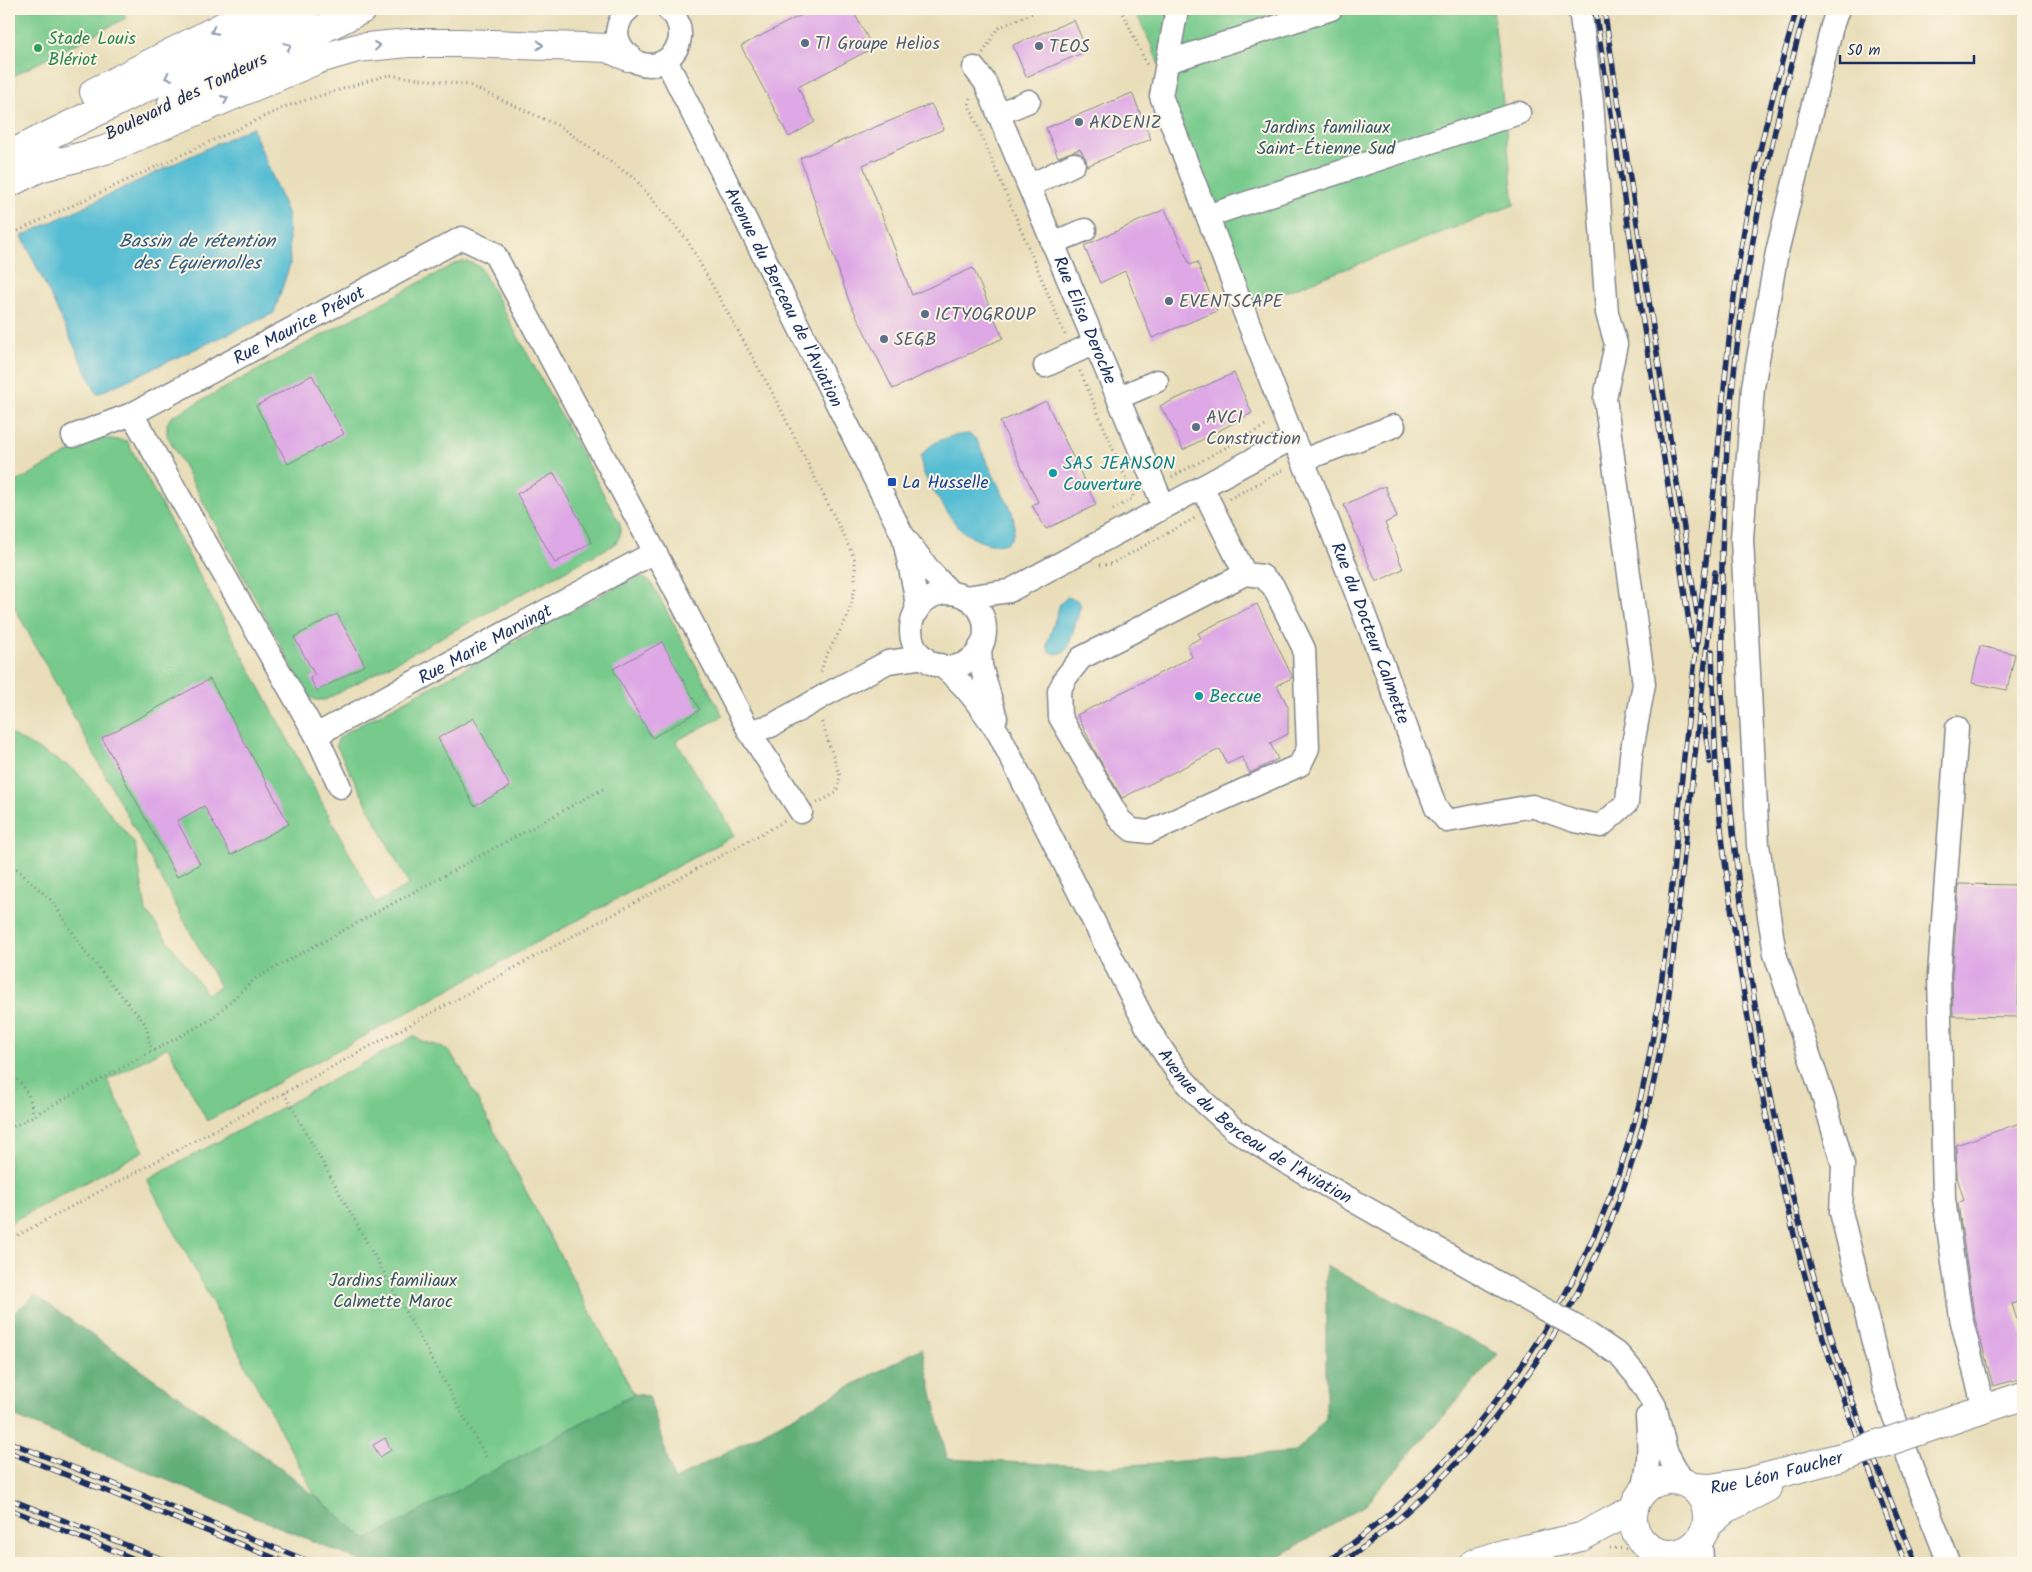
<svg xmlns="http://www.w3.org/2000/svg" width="2032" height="1572" font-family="Kalam,sans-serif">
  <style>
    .green { fill: #77ca8c; stroke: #497c75 }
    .forest { fill: #61ae78; stroke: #3e6e6b }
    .water { fill: #55bdd3; stroke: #387698 }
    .building { fill: #dea7e6 }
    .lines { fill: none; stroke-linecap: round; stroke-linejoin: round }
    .minor-casing { stroke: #82868c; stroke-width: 25 }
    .major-casing { stroke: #82868c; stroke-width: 30 }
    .highway-casing { stroke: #82868c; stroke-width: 30 }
    .path { stroke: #82868c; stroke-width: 3; stroke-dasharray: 1 4; stroke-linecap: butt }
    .minor { stroke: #fff; stroke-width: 22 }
    .major { stroke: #fff; stroke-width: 28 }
    .highway { stroke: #fff; stroke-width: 28 }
    .rail-casing { stroke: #1b2f5e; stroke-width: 5.5 }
    .rail { stroke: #fcf5e5; stroke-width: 4; stroke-dasharray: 11; stroke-linecap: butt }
    .minor-bridge-casing { stroke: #82868c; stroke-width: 25; stroke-linecap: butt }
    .major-bridge-casing { stroke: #82868c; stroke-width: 30; stroke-linecap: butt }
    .minor-bridge { stroke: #fff; stroke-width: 22 }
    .major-bridge { stroke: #fff; stroke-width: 28 }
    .oneway { stroke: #8d97ae }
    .service-dot { fill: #5c6f8a; stroke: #fcf5e5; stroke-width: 2 }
    .leisure-dot { fill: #2e9e5b; stroke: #fcf5e5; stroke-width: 2 }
    .culture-dot { fill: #0f9aa8; stroke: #fcf5e5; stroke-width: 2 }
    .transit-dot { fill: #1a4fb4; stroke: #fcf5e5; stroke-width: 2 }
    .labels { text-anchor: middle; stroke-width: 4; stroke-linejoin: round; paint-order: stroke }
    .leisure-label { font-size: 18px; fill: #27864d; stroke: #fcf5e5; text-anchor: start }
    .service-label { font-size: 18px; fill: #4e5e75; stroke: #fcf5e5; text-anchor: start }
    .street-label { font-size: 18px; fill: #1b2f5e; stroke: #fcf5e5 }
    .park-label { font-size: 18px; fill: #32566a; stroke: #fcf5e5 }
    .culture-label { font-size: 18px; fill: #0d838f; stroke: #fcf5e5; text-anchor: start }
    .transit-label { font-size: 18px; fill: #164399; stroke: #fcf5e5; text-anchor: start }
    .water-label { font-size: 19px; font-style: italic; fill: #2c5a81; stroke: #fcf5e5 }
  </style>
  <rect width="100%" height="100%" fill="#fcf5e5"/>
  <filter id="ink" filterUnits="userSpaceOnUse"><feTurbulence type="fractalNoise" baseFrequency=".02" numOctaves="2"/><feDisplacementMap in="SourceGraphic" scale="10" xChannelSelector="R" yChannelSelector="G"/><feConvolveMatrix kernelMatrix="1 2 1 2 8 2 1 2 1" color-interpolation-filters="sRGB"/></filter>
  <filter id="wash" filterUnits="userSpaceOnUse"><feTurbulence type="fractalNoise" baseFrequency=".0096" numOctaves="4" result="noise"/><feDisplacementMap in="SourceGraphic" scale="20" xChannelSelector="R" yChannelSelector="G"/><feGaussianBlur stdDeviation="1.12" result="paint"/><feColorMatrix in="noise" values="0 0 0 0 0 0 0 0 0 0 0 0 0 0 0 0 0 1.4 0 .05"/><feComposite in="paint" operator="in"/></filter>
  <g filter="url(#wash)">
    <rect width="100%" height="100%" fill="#e9deb9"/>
    <g class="green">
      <path d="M9,9H121L126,18L9,78Z"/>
      <path d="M1134,9H1493L1514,205L1253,304L1150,42Z"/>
      <path d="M463,261L472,263L480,267L620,524V536L615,544L325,700H316L308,696L167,435V424L171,417L454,264Z"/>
      <path d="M97,437L127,441L376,903L409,885L336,745L338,739L347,732L631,579L643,577L651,582L723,716L676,741L735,835L207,1121L168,1047L107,1080L144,1151L9,1223V733L75,770L135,844L146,911L207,994L220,987L9,597V486Z"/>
      <path d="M414,1036C423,1044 434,1043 444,1048C451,1052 455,1060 460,1067L634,1394L367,1541L315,1495L147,1180Z"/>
    </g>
    <path class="forest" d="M1326,1266L1498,1354L1365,1505L1268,1563H365L9,1414V1317L35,1295L290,1475L367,1540L634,1394L649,1396L674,1480L922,1348L947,1459L1105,1467L1296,1452L1326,1418Z"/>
    <g class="water">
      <path d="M252,127L288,215L290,264L274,313L97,394L22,236Z"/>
      <path d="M969,434L976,439C985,458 994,476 1003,495C1006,501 1012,509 1013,516C1022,558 980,546 960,529C954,524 924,478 923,471C921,466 922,461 921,456C932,440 951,435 969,434Z"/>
      <path d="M1067,597L1077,600L1081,605L1068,648L1063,652L1056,654L1049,651L1047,645L1060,604Z"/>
    </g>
    <g id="blocks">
      <g class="building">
        <path d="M813,9H852L873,48L798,87L815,122L789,137L741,46Z"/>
        <path d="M1074,20L1087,51L1026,77L1013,45Z"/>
        <path d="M1132,93L1151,139L1087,166L1086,159L1080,149L1058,157L1046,128Z"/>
        <path d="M931,104L944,129L863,165L912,295L973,268L1003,338L893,389L849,301L800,158Z"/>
        <path d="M1165,209L1190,265L1197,262L1217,311L1152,338L1125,271L1100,283L1084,246Z"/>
        <path d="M1234,373L1252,413L1183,450L1171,424L1160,406Z"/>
        <path d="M312,375L344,434L288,464L256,406Z"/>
        <path d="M1046,401L1096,505L1046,529L1032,505L1038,502L1000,422Z"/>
        <path d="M554,473L592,542L555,563L517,494Z"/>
        <path d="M1385,486L1397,517L1385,523L1403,569L1376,582L1344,505Z"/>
        <path d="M1257,604L1292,676V678L1277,685L1288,707V734L1270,743L1278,759L1250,773L1242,757L1227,764L1220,749L1122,798L1096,753L1077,715L1192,657L1187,645L1201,638L1198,633Z"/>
        <path d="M337,614L365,665L317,691L310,678L315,675L294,637Z"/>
        <path d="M662,642L700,710L652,738L613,669Z"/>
        <path d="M1980,646L2015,654L2007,690L1972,683Z"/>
        <path d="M210,679L289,824L231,855L204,806L177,821L200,864L177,877L102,738Z"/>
        <path d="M474,718L510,787L474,806L438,738Z"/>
        <path d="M1959,884L2020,885L2018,1017L1953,1016L1952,975Z"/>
        <path d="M2023,1122V1300L2012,1304L2023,1338V1378L1993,1386L1974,1315L1958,1203L1964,1200L1957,1177L1956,1145Z"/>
        <path d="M385,1438L391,1450L380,1457L373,1445Z"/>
      </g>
    </g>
  </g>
  <g filter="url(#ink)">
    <use href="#blocks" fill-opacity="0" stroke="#82868c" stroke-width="1"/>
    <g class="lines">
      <defs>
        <g id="minor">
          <path d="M629,9C622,14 618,24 617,32C617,41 621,47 626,53C650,84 702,49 670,9"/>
          <path id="s1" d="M1177,9L1161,96L1293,438C1346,559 1390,684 1436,808L1447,821L1532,806L1575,821L1601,826L1627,803L1631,755L1644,684L1605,398L1616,344L1607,313L1592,101L1580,9"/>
          <path d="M1838,9L1832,26L1777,252L1753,387L1742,539L1758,845L1775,954L1825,1102L1843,1165L1841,1212L1885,1391L1916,1479L1949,1563"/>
          <path id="s2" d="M666,60L902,534L930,571L951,593"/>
          <path d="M1167,62L1331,9"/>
          <path id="s3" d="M974,68L985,82L1164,507"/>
          <path d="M998,114L1029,101"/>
          <path d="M1029,186L1074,164"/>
          <path d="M1207,216L1519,113"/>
          <path d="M1052,243L1085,230"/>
          <path d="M1045,366L1095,343"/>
          <path d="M1118,398L1157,381"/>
          <path d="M132,414L316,735L340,787"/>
          <path id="s4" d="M73,436L132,414L462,238L494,253L655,552L749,731L801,812"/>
          <path d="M1303,460L1394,426"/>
          <path d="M1202,487L1245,574L1081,658L1066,677L1059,691L1060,717L1120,820L1132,830L1149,832L1300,765L1308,748L1304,649L1273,586L1262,576L1245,574"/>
          <path d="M904,540L915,592L917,612"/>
          <circle cx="948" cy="630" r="37"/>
          <path d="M966,597L1009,591L1293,438"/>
          <path d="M980,647L981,666L996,718"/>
          <path id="s5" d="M940,665C966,684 981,708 999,734L1147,1027L1177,1072L1204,1102L1235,1130L1287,1163L1540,1307"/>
          <path d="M1957,728L1939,975L1944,1199L1961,1318L1984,1409"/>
          <path d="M749,731L771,726L827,694L888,662L924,657"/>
          <path id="s6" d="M316,735L655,552"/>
          <path d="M1584,1331L1619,1355L1637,1376L1655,1406L1666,1451L1683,1482"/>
          <path d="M1642,1493C1650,1467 1649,1443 1647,1417"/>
          <path d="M1701,1537L1702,1563"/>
          <path d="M1662,1553L1675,1563"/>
        </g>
        <g id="major">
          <path d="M1957,1418L2023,1396"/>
          <circle cx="1670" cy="1517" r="37"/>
          <path id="s7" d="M1692,1487L1710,1488L1748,1482L1849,1455"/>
          <path d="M1706,1526L1726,1509L1767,1488"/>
          <path d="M1474,1563L1507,1553L1581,1537L1634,1509"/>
        </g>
        <g id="highway">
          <path d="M671,9H672"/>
          <path d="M94,92L257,9"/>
          <path d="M172,103L363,9"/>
          <path d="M9,155L306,9"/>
          <path d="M39,168L105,150L319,59L357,48L408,43H459L582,47L607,48L628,57"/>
          <path d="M9,183L55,160"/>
        </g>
      </defs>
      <use href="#minor" class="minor-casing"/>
      <use href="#major" class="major-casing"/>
      <use href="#highway" class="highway-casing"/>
      <g class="path">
        <path d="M1121,9L1147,65"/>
        <path d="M983,53L998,28L1042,9"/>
        <path d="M970,98L969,105L1065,335"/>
        <path d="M9,235L287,106L388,75L469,85L559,126L635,179L687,240L772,392L841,530L855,560V588L848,616L825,658L820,675"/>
        <path d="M1080,371L1134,498"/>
        <path d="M1172,477L1267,425"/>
        <path d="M1229,499L1285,469"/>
        <path d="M1113,510L1134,498"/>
        <path d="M1100,565L1111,564L1197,517"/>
        <path d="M817,803L836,793L840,776L821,720"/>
        <path d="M9,862L52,901L86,953L146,1025L152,1053"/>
        <path d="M9,1073C25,1086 30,1093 33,1114"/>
        <path d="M284,1093L486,1457"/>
        <path d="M9,1129L210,1020L256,978L603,789"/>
        <path d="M9,1240L284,1093L785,821"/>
        <path d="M1610,1548L1634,1549L1643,1554"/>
        <path d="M1595,1563L1596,1559"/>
      </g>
      <use href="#minor" class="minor"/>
      <use href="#major" class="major"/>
      <use href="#highway" class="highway"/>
      <defs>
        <g id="rail">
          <path d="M1595,9L1693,648"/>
          <path d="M1604,9L1697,613"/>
          <path d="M1806,9C1749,210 1718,422 1722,632C1722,658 1721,685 1723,711C1726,773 1733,833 1740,894C1755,1021 1777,1147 1812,1270C1827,1323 1843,1378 1863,1430C1880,1475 1898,1519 1916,1563"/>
          <path d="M1712,651C1714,700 1714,749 1718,797C1721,836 1727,875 1732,914C1750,1048 1777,1181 1815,1311C1840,1397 1873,1480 1905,1563"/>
          <path d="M1703,717L1710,762"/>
          <path d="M9,1442L313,1563"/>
          <path d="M9,1452L287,1563"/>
          <path d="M9,1499L172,1563"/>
          <path d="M9,1509L145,1563"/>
          <path d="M1325,1563C1500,1444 1617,1249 1652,1042C1669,948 1674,852 1684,757C1694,665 1705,573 1715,481C1723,406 1728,330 1740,255C1753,172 1773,90 1797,9"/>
          <path d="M1342,1563C1469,1474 1572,1335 1623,1189C1645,1128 1659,1066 1668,1002L1715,572"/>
        </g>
      </defs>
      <use href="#rail" class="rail-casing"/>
      <use href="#rail" class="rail"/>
      <defs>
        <path id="minor-bridge" d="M1540,1307L1584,1331"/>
        <path id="major-bridge" d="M1849,1455L1957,1418"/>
      </defs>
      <use href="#minor-bridge" class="minor-bridge-casing"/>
      <use href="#major-bridge" class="major-bridge-casing"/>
      <use href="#minor-bridge" class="minor-bridge"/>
      <use href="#major-bridge" class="major-bridge"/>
    </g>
    <defs><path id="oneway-chevron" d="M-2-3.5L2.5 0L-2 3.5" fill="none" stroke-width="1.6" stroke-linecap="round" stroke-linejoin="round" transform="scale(1.25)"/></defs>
    <g class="oneway">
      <use href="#oneway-chevron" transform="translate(214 31) rotate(153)"/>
      <use href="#oneway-chevron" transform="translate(540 45) rotate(2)"/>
      <use href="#oneway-chevron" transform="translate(288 46) rotate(-26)"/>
      <use href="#oneway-chevron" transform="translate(377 46) rotate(-6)"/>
      <use href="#oneway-chevron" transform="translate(168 77) rotate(154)"/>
      <use href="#oneway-chevron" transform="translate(225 99) rotate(-23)"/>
    </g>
  </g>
  <g class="service-dot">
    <circle cx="805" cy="43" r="5"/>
    <circle cx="1039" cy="46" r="5"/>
    <circle cx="1079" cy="122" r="5"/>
    <circle cx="1169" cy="301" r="5"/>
    <circle cx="925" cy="314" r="5"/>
    <circle cx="884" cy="339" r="5"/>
    <circle cx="1196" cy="427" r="5"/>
  </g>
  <circle class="leisure-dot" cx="38" cy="48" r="5"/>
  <g class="culture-dot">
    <circle cx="1053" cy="473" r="5"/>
    <circle cx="1199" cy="696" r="5"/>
  </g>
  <rect class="transit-dot" x="887" y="477" width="10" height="10" rx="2.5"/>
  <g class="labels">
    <g class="leisure-label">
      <text x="48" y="44">Stade Louis<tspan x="48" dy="21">Blériot</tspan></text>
    </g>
    <g class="service-label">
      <text x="815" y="49">T1 Groupe Helios</text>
      <text x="1049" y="52">TEOS</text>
      <text x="1089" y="128">AKDENIZ</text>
      <text x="1179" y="307">EVENTSCAPE</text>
      <text x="935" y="320">ICTYOGROUP</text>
      <text x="894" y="345">SEGB</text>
      <text x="1206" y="423">AVCI<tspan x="1206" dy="21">Construction</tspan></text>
    </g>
    <g class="street-label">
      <text transform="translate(186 96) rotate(-26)" y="6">Boulevard des Tondeurs</text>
      <text dy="6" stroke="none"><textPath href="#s2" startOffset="265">Avenue du Berceau de l'Aviation</textPath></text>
      <text dy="6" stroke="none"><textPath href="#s3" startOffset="276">Rue Elisa Deroche</textPath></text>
      <text dy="6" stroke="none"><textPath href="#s4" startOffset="252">Rue Maurice Prévot</textPath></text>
      <text dy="6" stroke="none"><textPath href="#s1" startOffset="665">Rue du Docteur Calmette</textPath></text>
      <text dy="6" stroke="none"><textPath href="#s6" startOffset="192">Rue Marie Marvingt</textPath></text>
      <text dy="6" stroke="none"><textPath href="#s5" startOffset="569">Avenue du Berceau de l'Aviation</textPath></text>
      <text dy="6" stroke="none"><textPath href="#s7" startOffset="86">Rue Léon Faucher</textPath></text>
    </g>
    <g class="park-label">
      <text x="1326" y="133">Jardins familiaux<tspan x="1326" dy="21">Saint-Étienne Sud</tspan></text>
      <text x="393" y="1286">Jardins familiaux<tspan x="393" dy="21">Calmette Maroc</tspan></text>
    </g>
    <g class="culture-label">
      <text x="1063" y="469">SAS JEANSON<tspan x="1063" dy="21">Couverture</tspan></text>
      <text x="1209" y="702">Beccue</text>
    </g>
    <g class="transit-label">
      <text x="902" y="488">La Husselle</text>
    </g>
    <g class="water-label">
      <text x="197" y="247">Bassin de rétention<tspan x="197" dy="22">des Equiernolles</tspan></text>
    </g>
  </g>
  <rect width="2032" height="1572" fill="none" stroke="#fcf5e5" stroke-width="30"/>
  <path d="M1840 55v8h134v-8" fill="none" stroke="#1b2f5e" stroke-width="2.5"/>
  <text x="1847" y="55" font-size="15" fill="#1b2f5e" stroke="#fcf5e5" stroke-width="4" paint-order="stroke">50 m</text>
</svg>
